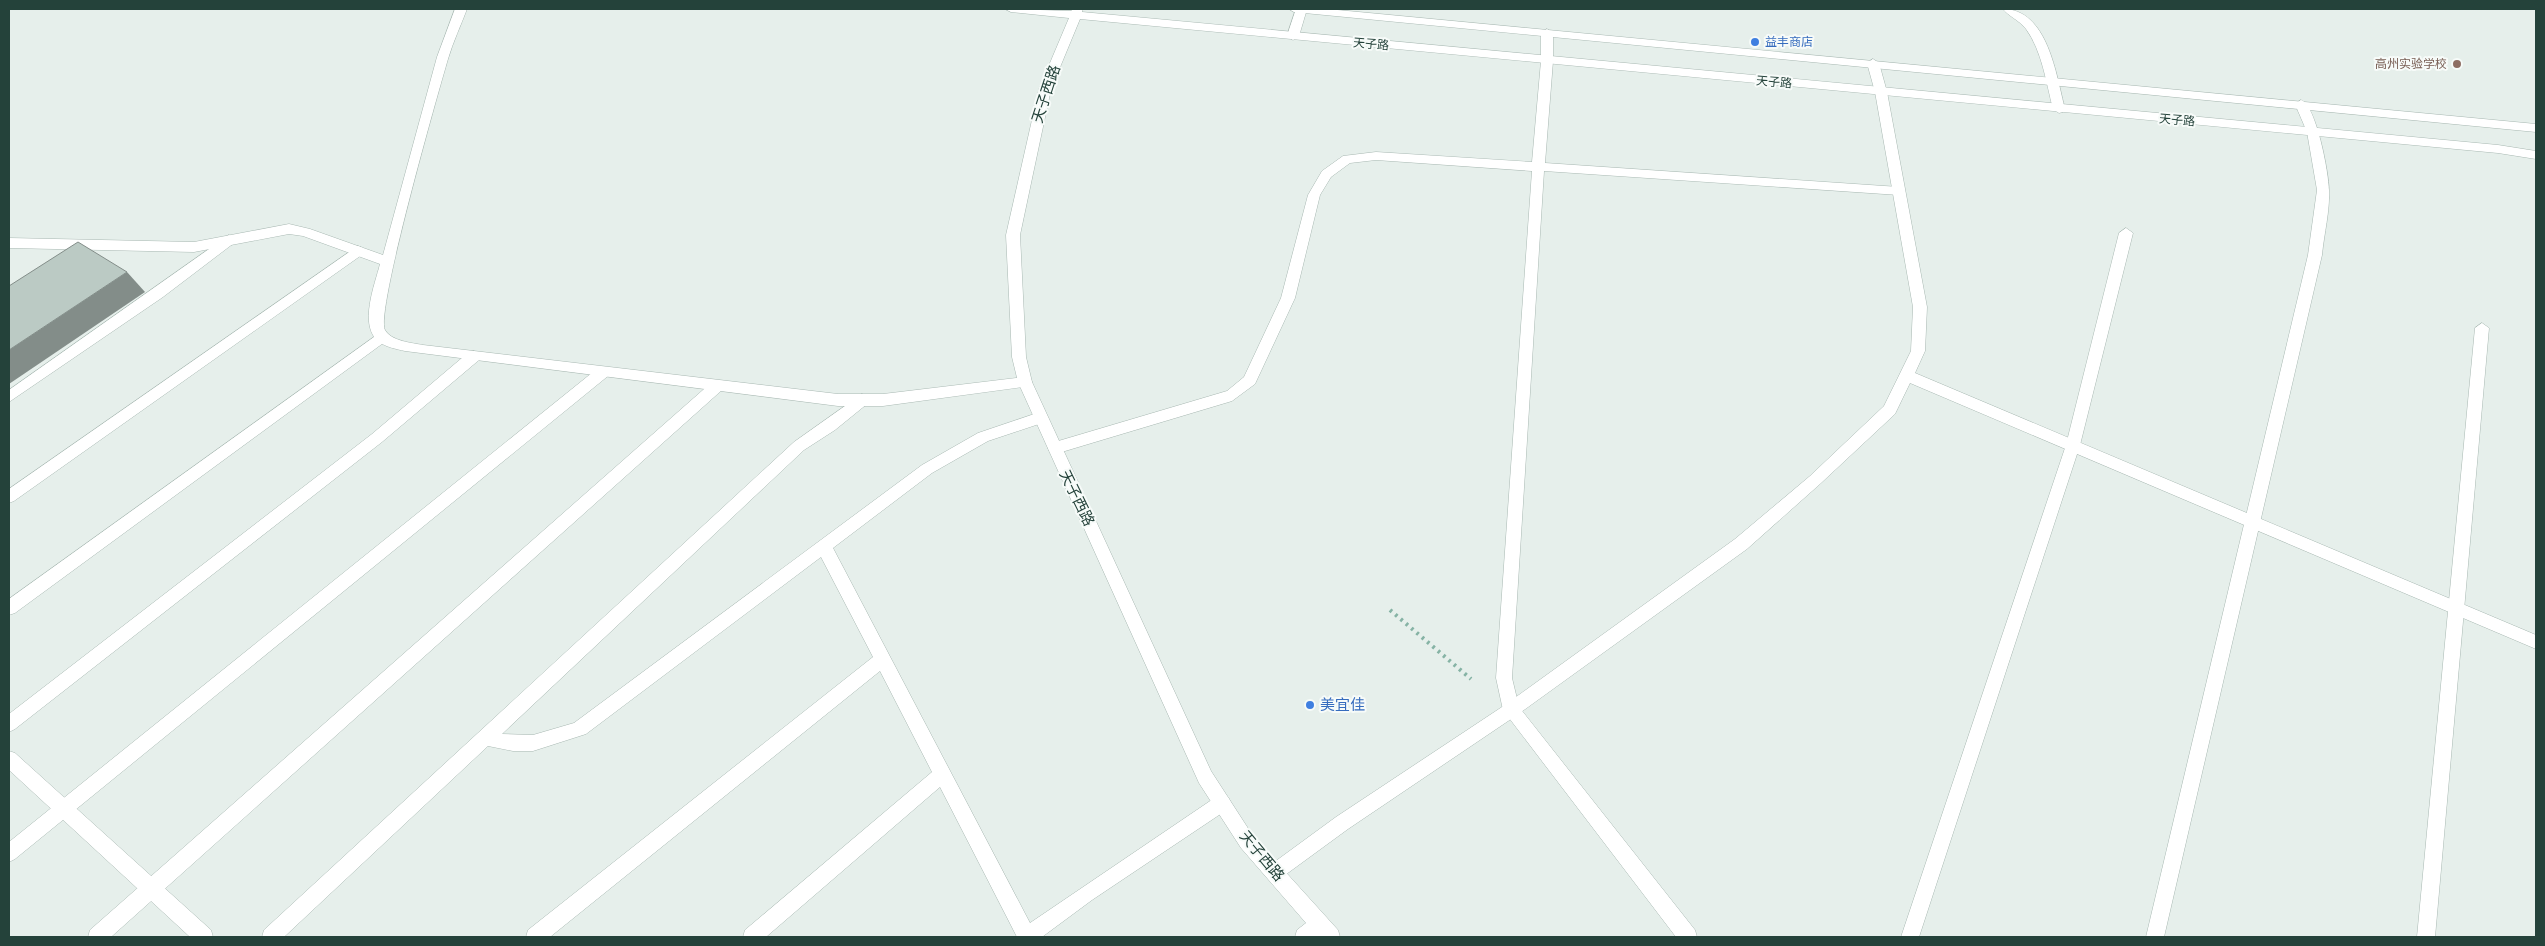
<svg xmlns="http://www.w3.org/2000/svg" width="2545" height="946" font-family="Figtree,'Noto Sans SC',sans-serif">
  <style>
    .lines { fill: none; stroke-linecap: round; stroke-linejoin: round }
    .service-casing { stroke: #a8b8b2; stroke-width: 1 }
    .minor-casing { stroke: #a8b8b2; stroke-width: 1 }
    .tertiary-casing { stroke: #a8b8b2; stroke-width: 1 }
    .path { stroke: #86b3a5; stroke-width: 4; stroke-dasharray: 2.5 4.5; stroke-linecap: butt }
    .service { fill: #fff; fill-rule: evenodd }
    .minor { fill: #fff; fill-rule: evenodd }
    .tertiary { fill: #fff; fill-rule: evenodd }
    .shaded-wall { fill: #838d89 }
    .building { fill: #bbcac4; stroke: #838d89 }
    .shop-dot { fill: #3f7fe0; stroke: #f7fbf9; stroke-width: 2 }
    .education-dot { fill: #8d6e63; stroke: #f7fbf9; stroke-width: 2 }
    .labels { text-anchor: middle; stroke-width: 4; stroke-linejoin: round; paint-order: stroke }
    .far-shop-label { font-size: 12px; fill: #366cbe; stroke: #f7fbf9; text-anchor: start }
    .far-street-label { font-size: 12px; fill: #24423a; stroke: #f7fbf9 }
    .far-education-label { font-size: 12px; fill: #785e54; stroke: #f7fbf9; text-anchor: end }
    .street-label { font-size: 15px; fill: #24423a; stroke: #f7fbf9 }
    .shop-label { font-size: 15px; fill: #366cbe; stroke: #f7fbf9; text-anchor: start }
  </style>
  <rect width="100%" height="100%" fill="#e6efeb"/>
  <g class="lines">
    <defs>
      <g id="service">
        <path d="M1547,29L1553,33V61L1545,163L1899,187L1905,191L1899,195L1544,171L1512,678L1519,707L1695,930L1697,937H1676L1503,710L1496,678L1532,171L1376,160L1350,163L1331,177L1320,195L1295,298L1255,384L1232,401L1055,454L1050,452L1048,448L1050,444L1055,442L1227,391L1244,377L1281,298L1308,195L1322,171L1343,156L1376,152L1532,162L1541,61V33Z"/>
        <path d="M2301,100C2316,104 2329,174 2329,190C2330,211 2324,234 2322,255L2164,937H2146L2308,255L2317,190L2307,132L2295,104Z"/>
        <path d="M2126,228L2133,233L2080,445L1919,937H1901L2066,445L2119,233Z"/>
        <path d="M229,235L236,240L234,243L163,297L9,402V390Z"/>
        <path d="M358,246L363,248L365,251L363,254L14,501L9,503V489Z"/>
        <path d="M2482,323L2489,328L2435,937H2417L2475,328Z"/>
        <path d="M381,332L386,333L388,337L386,341L15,613L9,615V599Z"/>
        <path d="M474,351L481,356L479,360L382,442L15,729L9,732V714L372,434L469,352Z"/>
        <path d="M603,367L608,368L610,372L608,376L15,859L9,862V842L598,368Z"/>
        <path d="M717,381L722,382L724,386L722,390L111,937H88L90,930L712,382Z"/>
        <path d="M862,394L867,396L869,400L867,404L835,430L804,450L502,734L533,735L574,723L922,465L978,433L1040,412L1045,414L1047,418L1045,422L988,441L932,473L833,548L1030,923L1216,797L1222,795L1228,797L1231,803L1228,809L1092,900L1042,937H1017L940,787L766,937H743L745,930L932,772L880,671L550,937H526L528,930L873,657L821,557L586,734L533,751H513L488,746L284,937H262L264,930L794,442Z"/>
      </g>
      <g id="minor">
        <path d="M455,9H467C461,25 453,42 448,59C438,93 375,313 385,330C391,341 412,343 423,345L838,394H883L1025,377L1030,378L1032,382L1030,386L883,406H838L405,351C396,349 386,347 379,342C358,326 375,284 380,264L303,236L289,234L194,252L9,248V238L194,242L289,224L310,229L383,255L437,57Z"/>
        <path d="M1296,9H1307L1299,36L1293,40L1287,36Z"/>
        <path d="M2003,9C2048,9 2056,75 2065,109L2063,112L2059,113L2053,109C2046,82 2042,51 2026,29C2019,20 2008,16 2003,9Z"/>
        <path d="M1873,59L1879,63L1887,92L1927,307L1925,351L1915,373L2536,635V649L1910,383L1895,414L1820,484L1747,549L1517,715L1348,829L1281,878L1275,881L1269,878L1266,872L1269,866L1336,817L1505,705L1735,539L1810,476L1884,406L1911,351L1913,307L1875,92L1867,63Z"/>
        <path d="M9,751L15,753L211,930L213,937H190L9,770Z"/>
      </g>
      <g id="tertiary">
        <path d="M1005,9L1071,11L1073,9H1083L1082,12L2498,145L2536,151V159L2498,153L1080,19L1051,89L1020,235L1026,357L1032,382L1211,771L1253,836L1338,930L1340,937H1295L1297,930L1306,923L1241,848L1199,783L1018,382L1012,357L1006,235L1039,89L1069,18L1011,12Z"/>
        <path d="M1289,9H1327L2536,124V132L1294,12Z"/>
      </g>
    </defs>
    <use href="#service" class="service-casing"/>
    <use href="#minor" class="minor-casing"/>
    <use href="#tertiary" class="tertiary-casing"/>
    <path class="path" d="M1390,610L1471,679"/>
    <use href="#service" class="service"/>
    <use href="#minor" class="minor"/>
    <use href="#tertiary" class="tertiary"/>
  </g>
  <path class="shaded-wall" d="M127,272L145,292L9,384V350Z"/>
  <path class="building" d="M78,242L127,272L9,350V286Z"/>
  <g class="shop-dot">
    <circle cx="1755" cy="42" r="5"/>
    <circle cx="1310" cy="705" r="5"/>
  </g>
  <circle class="education-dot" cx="2457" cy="64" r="5"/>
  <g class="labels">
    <g class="far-shop-label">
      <text x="1765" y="46">益丰商店</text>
    </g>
    <g class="far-street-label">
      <text transform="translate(1371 44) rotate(5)" y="4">天子路</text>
      <text transform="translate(1774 82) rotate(5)" y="4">天子路</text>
      <text transform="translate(2177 120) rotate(5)" y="4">天子路</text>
    </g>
    <g class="far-education-label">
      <text x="2447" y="68">高州实验学校</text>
    </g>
    <g class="street-label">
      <text transform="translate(1046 94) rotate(-72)" y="5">天子西路</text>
      <text transform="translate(1077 498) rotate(64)" y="5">天子西路</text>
      <text transform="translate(1262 856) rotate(50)" y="5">天子西路</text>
    </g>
    <g class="shop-label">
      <text x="1320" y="710">美宜佳</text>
    </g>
  </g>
  <rect width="2545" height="946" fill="none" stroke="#24423a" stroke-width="20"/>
</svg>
